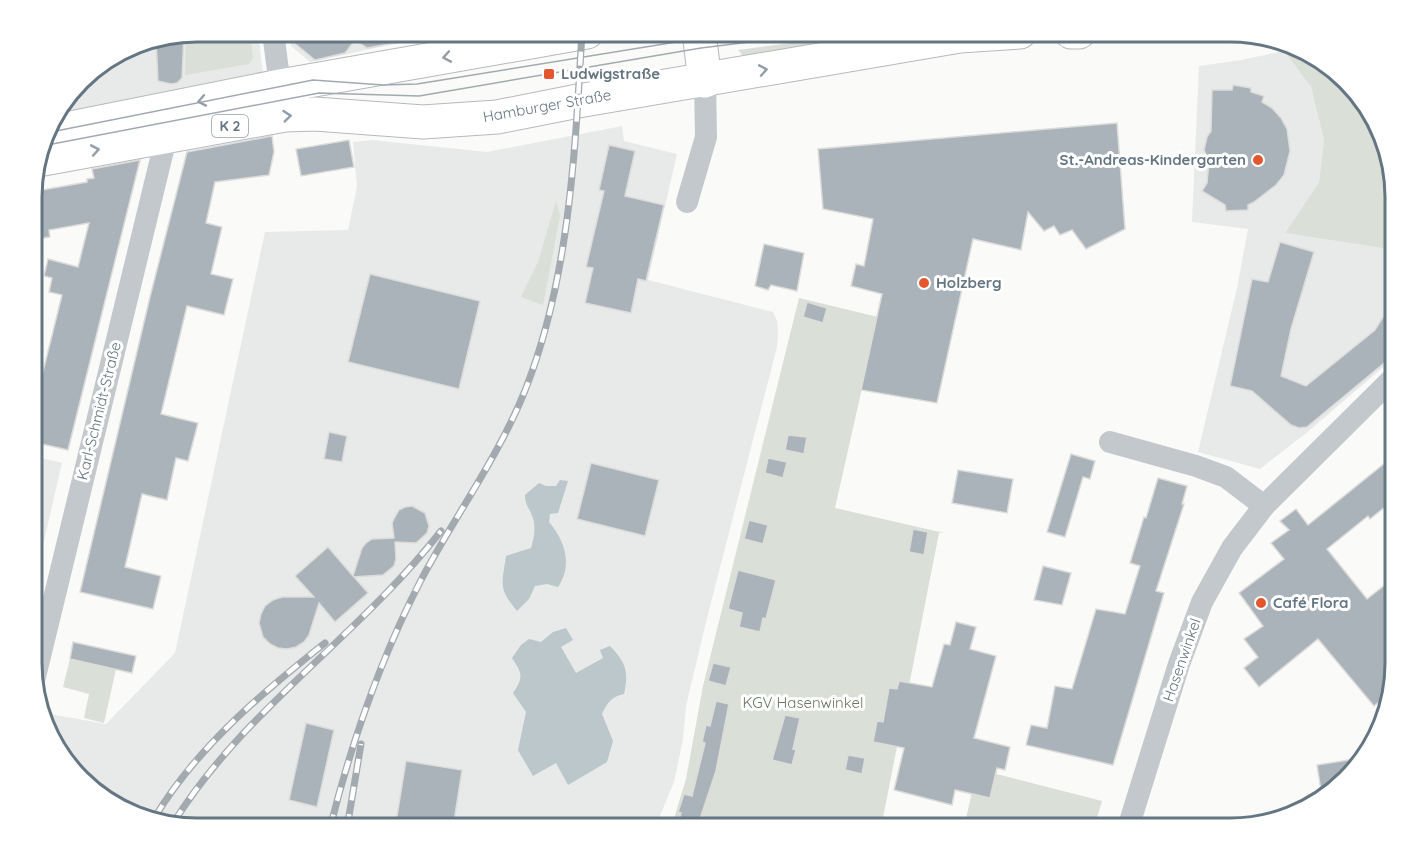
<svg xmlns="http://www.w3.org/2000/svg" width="1427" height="860" font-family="Quicksand,sans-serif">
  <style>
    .built { fill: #e8e9e9 }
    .green { fill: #dadfd7 }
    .water { fill: #bbc7cb }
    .building { fill: #aab3b9; stroke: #dcdcda; stroke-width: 1.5 }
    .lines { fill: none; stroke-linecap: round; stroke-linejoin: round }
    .primary-casing { stroke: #b5babe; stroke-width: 35 }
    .minor { stroke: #c3c8cc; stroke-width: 22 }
    .primary { stroke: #fff; stroke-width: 33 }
    .tram { stroke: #a2aab0; stroke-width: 1.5 }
    .rail-casing { stroke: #a2aab0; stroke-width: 7 }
    .rail { stroke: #fff; stroke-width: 4.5; stroke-dasharray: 14; stroke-linecap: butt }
    .oneway { stroke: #939fa8 }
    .poi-dot { fill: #e4572e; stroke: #fff; stroke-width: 2 }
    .labels { text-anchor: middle; stroke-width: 6; stroke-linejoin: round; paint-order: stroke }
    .shield { fill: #fff; stroke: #939fa8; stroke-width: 1.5 }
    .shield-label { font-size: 14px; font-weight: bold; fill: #657683 }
    .poi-label { font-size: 15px; font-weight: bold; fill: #657683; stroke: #fff; text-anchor: start }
    .street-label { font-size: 15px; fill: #657683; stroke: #fff }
    .park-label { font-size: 15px; fill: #687a64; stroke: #fff }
    .rim { fill: none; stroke: #657683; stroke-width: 3 }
  </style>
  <rect width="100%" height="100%" fill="#fafaf8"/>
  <g class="built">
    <path d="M197,32H258L264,83L53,118L88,73L134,44Z"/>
    <path d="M290,32H431L416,39L310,62L291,46Z"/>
    <path d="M1284,51L1311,87L1324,140L1319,182L1285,233L1395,250V357L1310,430L1260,469L1198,452L1237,288L1248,229L1192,222L1199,66L1241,60Z"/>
    <path d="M622,126L624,141L677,154L648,280L773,312L777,321L778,332L777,347L707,618L686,706L683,739L674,782L655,828H197L114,806L59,755L48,724L50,714L106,724L175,653L265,232L348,230L357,187L353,142L372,140L487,152Z"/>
    <path d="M33,456L62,463L33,589Z"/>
  </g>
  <g class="green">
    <path d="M197,32H250L253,58L249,64L185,75L186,34Z"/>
    <path d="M873,32H946L745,58L738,50Z"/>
    <path d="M1296,49L1313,54L1373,114L1395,186V250L1285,233L1319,182L1324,140L1311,87L1284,51Z"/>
    <path d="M556,201L560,216L543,305L521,297L538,262Z"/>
    <path d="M799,298L878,317L835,508L944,533H939L881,828H671L686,779L703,686Z"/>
    <path d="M70,659L116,669L104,723L84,718L89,694L63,687Z"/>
    <path d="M977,769L1102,801L1094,828H964Z"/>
  </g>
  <g class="water">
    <path d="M560,480L568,481L558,513L550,514L549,522C565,541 573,565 558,587L547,584L535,586L529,599L517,611C498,588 502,584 506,556L531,548C534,538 536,530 533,518C530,509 525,505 525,495L539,483L546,486H556Z"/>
    <path d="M566,628L573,640L561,647L576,673L603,658L600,650L610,646C626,663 629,671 624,694C612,696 607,703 602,714L613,741L607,762L568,785L556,763L533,776L518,750L526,712L513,693C524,677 522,673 512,658L521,645L529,639L541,642L553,632Z"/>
  </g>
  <g class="building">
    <path d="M287,32H412V40L367,48L355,40L345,53L315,60L287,37Z"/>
    <path d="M184,34L182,78L177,83L171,84L158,81L156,40Z"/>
    <path d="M1233,85L1251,88V92L1264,96L1262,102L1272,108L1281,118L1287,129L1290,151L1284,175L1276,185L1254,202L1248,205V210L1226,211L1225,205L1202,191L1207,183L1209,161L1204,150L1207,137L1211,131L1212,90H1232Z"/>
    <path d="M1117,123L1125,229L1086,249L1072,230L1060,235L1054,226L1044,231L1028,212L1021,250L973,239L937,403L861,390L882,294L851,286L856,264L864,266L873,219L823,209L818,149Z"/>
    <path d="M272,136L274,152L269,175L215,182L206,223L222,227L211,274L233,279L224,315L187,306L161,414L198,423L188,461L176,458L167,500L142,494L125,567L161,576L153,609L80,592L150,297L187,152Z"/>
    <path d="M349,140L354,167L301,176L296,149Z"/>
    <path d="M609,145L635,151L625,196L664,205L646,281L638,279L631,313L585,303L593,268L586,267L604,191L599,190Z"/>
    <path d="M140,160L68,450L33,442V412L62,295L49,292L52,278L44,276L48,259L78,267L89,223L49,230L50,237L33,240V190H42L87,182V179L94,178L92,169Z"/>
    <path d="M1280,242L1314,252L1291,329L1281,376L1306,386L1375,330L1395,298V354L1307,427L1299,428L1291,425L1252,391L1230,386L1252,279L1268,282Z"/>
    <path d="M764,244L804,253L797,291L771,285L768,290L755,286Z"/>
    <path d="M370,274L480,301L459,389L348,362Z"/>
    <path d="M807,302L827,308L823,323L803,317Z"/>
    <path d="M329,432L347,436L342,462L324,459Z"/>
    <path d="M788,435L807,437L804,454L785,450Z"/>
    <path d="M1071,454L1095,461L1090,479L1083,477L1065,537L1047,532Z"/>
    <path d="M768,458L787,462L783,478L765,473Z"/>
    <path d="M591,463L659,480L645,536L577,519Z"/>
    <path d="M1385,463L1395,475V499L1370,519L1368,516L1327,549L1367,599L1395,577V673L1389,694L1374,706L1318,639L1259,687L1244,668L1258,657L1244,639L1263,626L1239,593L1284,559L1271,543L1289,530L1280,521L1296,509L1308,525Z"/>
    <path d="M958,470L1013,479L1007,513L952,503Z"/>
    <path d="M1158,478L1187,486L1182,504H1184L1156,591L1164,593L1113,765L1026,745L1031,725L1047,728L1055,686L1072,689L1096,609L1125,614L1140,566L1130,563L1144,517L1146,518Z"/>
    <path d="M412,506L425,513L429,526L427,533L416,543L395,542L396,559L394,566L383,575L354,577L368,593L335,622L319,603L309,635L304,642L296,647L287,649L278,648L270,644L263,637L259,623L261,614L265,606L273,600L282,597H314L295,576L328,547L353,576L362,548L366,543L372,539L394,538L392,523L395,517L399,510L405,507Z"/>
    <path d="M749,520L768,525L763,544L744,539Z"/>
    <path d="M913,529L928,532L924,555L909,552Z"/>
    <path d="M1043,566L1071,573L1062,605L1034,600Z"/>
    <path d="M738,570L776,580L766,619L763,618L760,632L739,627L742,613L728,609Z"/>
    <path d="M956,622L976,627L970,649L996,656L974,738L1010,747L1005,770L997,768L990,798L955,790L952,805L894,790L904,748L873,742L877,721L883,722L889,688L897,689L899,681L932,687L944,644L950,645Z"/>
    <path d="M73,642L136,656L132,673L70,659Z"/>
    <path d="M713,663L731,667L726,686L708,681Z"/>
    <path d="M716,701L729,704L716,771L697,828H677L681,813L678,812L684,794L692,796L705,743L702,742L706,725L710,726Z"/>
    <path d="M785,715L800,718L793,749L796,750L792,765L772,760Z"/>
    <path d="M306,723L334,730L317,807L289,800Z"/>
    <path d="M848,755L865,758L862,774L845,770Z"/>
    <path d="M1361,758L1322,797L1317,765Z"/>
    <path d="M406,761L462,770L453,828H395Z"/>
  </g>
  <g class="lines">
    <defs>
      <g id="primary">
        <path d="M699,32L705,81"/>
        <path d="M1071,32H1079"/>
        <path d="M46,133L280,86L587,32"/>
        <path d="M38,160L285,115L315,114L423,122L497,117L578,101L960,36L1020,32"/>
      </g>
    </defs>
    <use href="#primary" class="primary-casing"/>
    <g class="minor">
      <path d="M273,32L280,86"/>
      <path d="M687,202L706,137L705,81"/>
      <path d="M1110,442L1196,466L1226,477L1264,506"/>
      <path d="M33,685L166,138"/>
      <path d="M1128,828L1179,664L1202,602L1232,548L1264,506L1395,376"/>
    </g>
    <use href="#primary" class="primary"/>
    <g class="tram">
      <path d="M46,133L313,80L383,85L417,84L738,32"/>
      <path d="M42,146L319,93L419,96L701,48L830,32"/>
    </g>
    <defs>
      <g id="rail">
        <path d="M155,817C197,747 262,693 325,643"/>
        <path d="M174,822C243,711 360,635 441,531"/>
        <path d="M330,828C351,744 380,660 420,582C454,517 499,457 526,388C570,275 575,151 582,32"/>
        <path d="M347,828L361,744"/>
      </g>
    </defs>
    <use href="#rail" class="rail-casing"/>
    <use href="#rail" class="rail"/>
  </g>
  <defs><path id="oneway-chevron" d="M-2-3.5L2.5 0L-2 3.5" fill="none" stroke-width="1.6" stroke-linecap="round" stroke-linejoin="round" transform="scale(1.5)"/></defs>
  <g class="oneway">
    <use href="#oneway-chevron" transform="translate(447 57) rotate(170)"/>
    <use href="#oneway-chevron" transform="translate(763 70) rotate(-10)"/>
    <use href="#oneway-chevron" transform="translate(202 101) rotate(169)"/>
    <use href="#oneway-chevron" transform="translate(287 116) rotate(-6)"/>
    <use href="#oneway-chevron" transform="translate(95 150) rotate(-10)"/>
  </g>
  <g class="poi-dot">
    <rect x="543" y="68" width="12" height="12" rx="3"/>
    <circle cx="1258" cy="160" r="6"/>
    <circle cx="924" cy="283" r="6"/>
    <circle cx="1261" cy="603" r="6"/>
  </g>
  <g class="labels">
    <rect class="shield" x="212" y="115" width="36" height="22" rx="4.5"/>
    <g class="shield-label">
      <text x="230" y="131">K 2</text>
    </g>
    <g class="poi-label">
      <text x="561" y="79">Ludwigstraße</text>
      <text x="1246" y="165" text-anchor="end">St.-Andreas-Kindergarten</text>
      <text x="936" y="288">Holzberg</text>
      <text x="1273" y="608">Café Flora</text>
    </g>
    <g class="street-label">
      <text transform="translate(547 106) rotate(-10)" y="5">Hamburger Straße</text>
      <text transform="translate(99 411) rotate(-76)" y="5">Karl-Schmidt-Straße</text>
      <text transform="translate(1182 660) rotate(-71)" y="5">Hasenwinkel</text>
    </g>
    <g class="park-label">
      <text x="803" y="708">KGV Hasenwinkel</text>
    </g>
  </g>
  <path d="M0 0H1427V860H0ZM197 42H1230A155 155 0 0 1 1385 197V663A155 155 0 0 1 1230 818H197A155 155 0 0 1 42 663V197A155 155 0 0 1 197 42Z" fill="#fff" fill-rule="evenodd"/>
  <path class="rim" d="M197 42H1230A155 155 0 0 1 1385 197V663A155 155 0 0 1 1230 818H197A155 155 0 0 1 42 663V197A155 155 0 0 1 197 42Z"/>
</svg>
